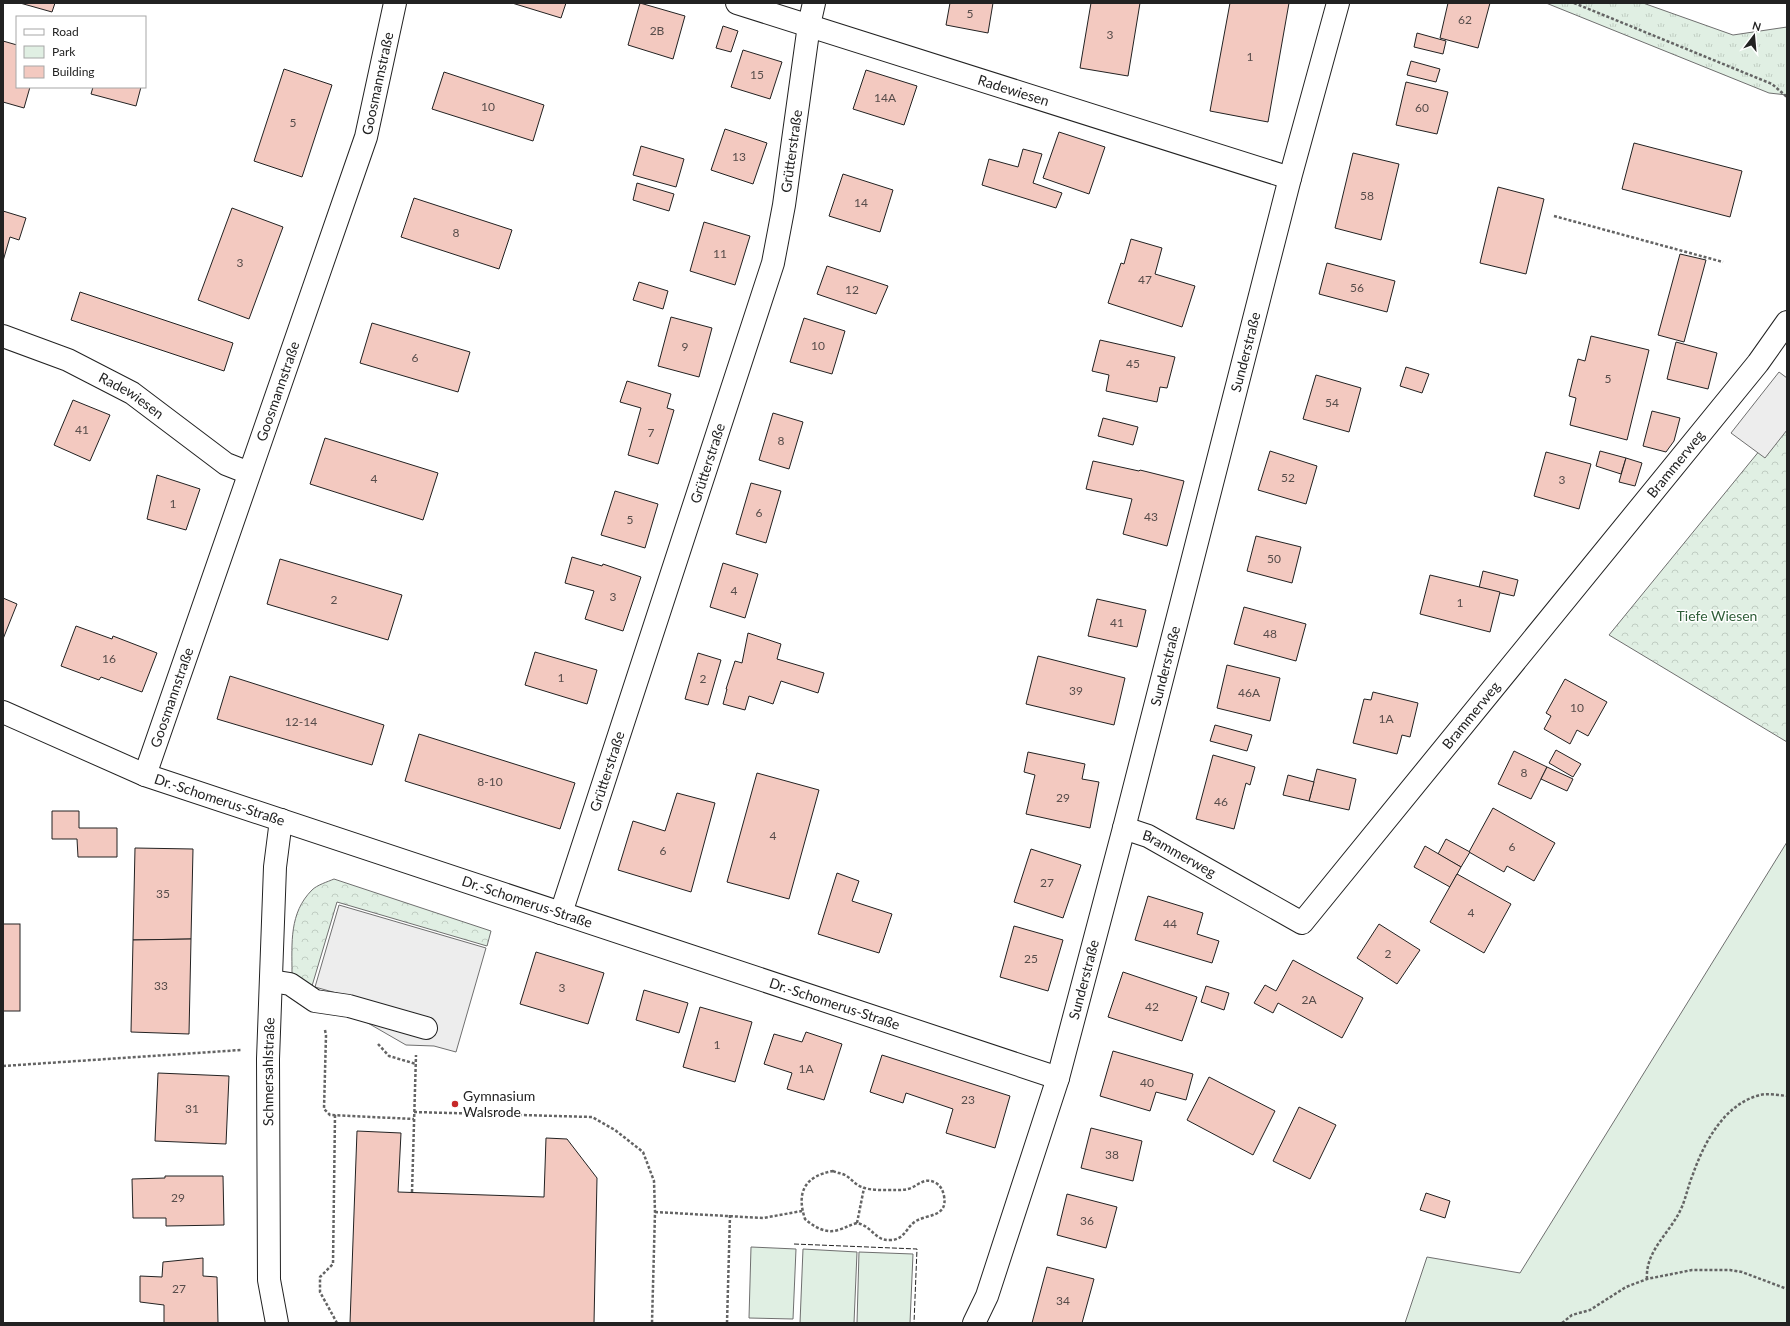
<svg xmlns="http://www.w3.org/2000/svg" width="1790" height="1326" font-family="Lato,sans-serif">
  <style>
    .grass { fill: url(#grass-tufts); stroke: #6f6f6f }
    .forest { fill: url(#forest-crowns); stroke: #6f6f6f }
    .green { fill: #e0efe3; stroke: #6f6f6f }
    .parking { fill: #ededed; stroke: #6f6f6f }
    .building { fill: #f3c9c0; stroke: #222 }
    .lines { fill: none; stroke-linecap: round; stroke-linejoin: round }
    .minor-casing { stroke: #222; stroke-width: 24 }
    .path { stroke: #646464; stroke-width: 2.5; stroke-dasharray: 3 2; stroke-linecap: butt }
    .minor { stroke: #fff; stroke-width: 22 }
    .fence { stroke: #222; stroke-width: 1; stroke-dasharray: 5 2; stroke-linecap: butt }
    .poi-dot { fill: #c62828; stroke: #fff; stroke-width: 1.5 }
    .labels { text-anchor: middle; stroke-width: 3; stroke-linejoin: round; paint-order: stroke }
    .number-label { font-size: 12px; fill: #564c4a }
    .street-label { font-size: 14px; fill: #222; stroke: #fff }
    .park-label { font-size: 14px; fill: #2f5e38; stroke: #fff }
    .poi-label { font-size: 14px; fill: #222; stroke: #fff; text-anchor: start }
  </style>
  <defs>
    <pattern id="grass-tufts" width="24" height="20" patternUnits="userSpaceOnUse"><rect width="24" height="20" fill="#e0efe3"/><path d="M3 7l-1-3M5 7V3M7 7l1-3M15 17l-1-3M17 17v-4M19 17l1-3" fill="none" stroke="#c0cdc2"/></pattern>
    <pattern id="forest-crowns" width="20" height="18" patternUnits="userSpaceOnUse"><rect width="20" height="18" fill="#e0efe3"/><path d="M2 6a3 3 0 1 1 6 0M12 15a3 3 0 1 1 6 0" fill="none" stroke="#c0cdc2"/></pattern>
  </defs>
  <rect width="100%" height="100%" fill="#fff"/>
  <path class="grass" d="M1546,3H1643L1733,35L1787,27V95L1769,93Z"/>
  <g class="forest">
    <path d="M1787,417V742L1609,635Z"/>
    <path d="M334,879L491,931L487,946L337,902L312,986L292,973C292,943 289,913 312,890C317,885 327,882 334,879Z"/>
  </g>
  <g class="green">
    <path d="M1787,842V1323H1405L1427,1257L1520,1273Z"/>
    <path d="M751,1247L796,1249L793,1319L749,1318Z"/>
    <path d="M803,1249L857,1252L854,1323H800Z"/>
    <path d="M859,1252L913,1254L910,1323H857Z"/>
  </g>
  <g class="parking">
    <path d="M1779,372L1787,378V430L1765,458L1731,433Z"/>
    <path d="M339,905L486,948L456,1052L434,1046L406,1045L347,1011L340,994L315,987Z"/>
  </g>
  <g class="building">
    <path d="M20,3H55L52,12Z"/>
    <path d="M512,3H566L561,18Z"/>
    <path d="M640,3L685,16L673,59L628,45Z"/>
    <path d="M950,3H993L988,33L946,25Z"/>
    <path d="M1091,3H1140L1128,76L1080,68Z"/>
    <path d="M1230,3H1289L1268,122L1210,111Z"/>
    <path d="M1448,3H1490L1478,48L1440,38Z"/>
    <path d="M723,26L738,31L731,52L716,48Z"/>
    <path d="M1417,33L1446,41L1443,54L1414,47Z"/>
    <path d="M3,41L17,45V87H30L24,108L3,102Z"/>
    <path d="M743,50L782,62L770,99L731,87Z"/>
    <path d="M1411,61L1440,69L1436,82L1407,75Z"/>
    <path d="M284,69L332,85L302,177L254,161Z"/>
    <path d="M866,70L917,86L904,125L853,109Z"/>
    <path d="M444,72L544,105L533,141L432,109Z"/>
    <path d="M1406,82L1448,92L1437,134L1396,125Z"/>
    <path d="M93,87H141L136,106L91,94Z"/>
    <path d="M725,129L767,143L753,184L711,170Z"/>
    <path d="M1059,132L1105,147L1089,194L1043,178Z"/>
    <path d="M1634,143L1742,171L1730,217L1622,189Z"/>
    <path d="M641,146L684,159L676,187L633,175Z"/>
    <path d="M1023,149L1042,154L1033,183L1062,193L1056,208L982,185L989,159L1018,167Z"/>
    <path d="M1353,153L1399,164L1381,240L1335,228Z"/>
    <path d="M843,174L893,190L880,232L829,216Z"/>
    <path d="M637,183L674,194L669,211L633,200Z"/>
    <path d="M1498,187L1544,199L1526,274L1480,263Z"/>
    <path d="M414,198L512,230L499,269L401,237Z"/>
    <path d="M232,208L283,227L249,319L198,300Z"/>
    <path d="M3,211L26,218L19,240L10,237L3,261Z"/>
    <path d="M704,222L750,236L735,285L690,271Z"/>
    <path d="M1131,239L1162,248L1155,274L1195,286L1182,327L1108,303L1121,263L1124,264Z"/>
    <path d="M1680,254L1706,260L1684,342L1658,335Z"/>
    <path d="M1327,263L1395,281L1387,312L1319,294Z"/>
    <path d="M827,266L888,286L876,314L817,294Z"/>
    <path d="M639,282L668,291L663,309L633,300Z"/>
    <path d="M80,292L233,343L224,371L71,320Z"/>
    <path d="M671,317L712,328L699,377L658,366Z"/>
    <path d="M804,318L845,331L832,374L790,362Z"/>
    <path d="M372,323L470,352L458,392L360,363Z"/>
    <path d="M1591,336L1649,350L1627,440L1570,425L1576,398L1569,396L1578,359L1585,361Z"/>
    <path d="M1100,340L1175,357L1167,388L1160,387L1157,402L1106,391L1109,375L1092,371Z"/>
    <path d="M1676,342L1717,353L1708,389L1667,379Z"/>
    <path d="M1406,367L1429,374L1422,393L1400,386Z"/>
    <path d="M1316,375L1361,388L1349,432L1303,419Z"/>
    <path d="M627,381L671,394L667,408L674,410L658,464L628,455L641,408L620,402Z"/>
    <path d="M73,400L110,415L90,461L54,445Z"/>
    <path d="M1652,411L1680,418L1674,441L1666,452L1643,446Z"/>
    <path d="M773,413L803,422L789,469L759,460Z"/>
    <path d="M1103,418L1138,427L1133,445L1098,436Z"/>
    <path d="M325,438L438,473L423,520L310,484Z"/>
    <path d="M1270,451L1317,466L1306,504L1258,490Z"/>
    <path d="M1600,451L1626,458L1621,474L1596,466Z"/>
    <path d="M1546,452L1591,464L1579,509L1534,496Z"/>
    <path d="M1626,458L1642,463L1635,486L1619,482Z"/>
    <path d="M1093,461L1139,471L1140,470L1184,481L1167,546L1123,534L1132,499L1086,489Z"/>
    <path d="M157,475L200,489L186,530L147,519Z"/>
    <path d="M751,483L781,491L766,543L736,534Z"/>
    <path d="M615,491L658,504L645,548L601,535Z"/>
    <path d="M1256,536L1301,547L1292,583L1247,571Z"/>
    <path d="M572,557L602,566L603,564L641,577L623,631L585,619L594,591L565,583Z"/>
    <path d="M280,559L402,595L388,640L267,604Z"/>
    <path d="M723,563L758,574L745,618L710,607Z"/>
    <path d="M1483,571L1518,580L1514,596L1479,588Z"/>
    <path d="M1430,575L1500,592L1490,632L1420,614Z"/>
    <path d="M3,598L17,604L3,639Z"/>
    <path d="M1097,599L1146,610L1137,647L1088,636Z"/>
    <path d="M1244,607L1306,624L1296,661L1234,644Z"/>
    <path d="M76,626L112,639L113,636L157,653L142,692L101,677L99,680L61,666Z"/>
    <path d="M748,633L781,644L777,659L824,673L818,693L781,681L773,704L749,696L745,710L723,704L727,689H726L735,661L742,663Z"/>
    <path d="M535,652L597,670L587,704L525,685Z"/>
    <path d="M698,653L721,660L708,705L685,699Z"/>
    <path d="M1038,656L1125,678L1114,725L1026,704Z"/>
    <path d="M1227,665L1280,678L1270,721L1217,708Z"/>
    <path d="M230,676L384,725L372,765L217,719Z"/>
    <path d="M1565,679L1607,702L1588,736L1577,730L1570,744L1544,729L1551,716L1546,713Z"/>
    <path d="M1373,692L1418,703L1410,737L1402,735L1397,754L1353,743L1364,699L1371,700Z"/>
    <path d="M1215,725L1252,735L1247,751L1210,741Z"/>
    <path d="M419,734L575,783L560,829L405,781Z"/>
    <path d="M1556,750L1581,764L1573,777L1549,763Z"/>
    <path d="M1514,751L1547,767L1531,799L1498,784Z"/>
    <path d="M1028,752L1085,764L1082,779L1099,782L1090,828L1026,814L1035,775L1024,772Z"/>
    <path d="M1213,755L1255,767L1250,785L1246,783L1234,829L1196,819Z"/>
    <path d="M1547,767L1573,779L1567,791L1541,779Z"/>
    <path d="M1317,769L1356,779L1349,810L1309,801Z"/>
    <path d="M757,773L819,790L789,899L727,882Z"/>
    <path d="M1288,775L1314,782L1309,801L1283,795Z"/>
    <path d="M677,793L715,803L691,892L618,870L633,821L665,831Z"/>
    <path d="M1493,808L1555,843L1534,881L1507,866L1504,872L1469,852Z"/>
    <path d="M52,811H79V828H117V857H78L77,839H52Z"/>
    <path d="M1446,839L1470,852L1461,867L1438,854Z"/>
    <path d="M1425,846L1461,867L1450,887L1414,867Z"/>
    <path d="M135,848L193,849L191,939L133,940Z"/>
    <path d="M1031,849L1081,865L1063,918L1014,902Z"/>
    <path d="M837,873L859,881L852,901L892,914L879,953L818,934Z"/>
    <path d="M1457,874L1511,904L1484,953L1430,922Z"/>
    <path d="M1148,896L1203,913L1197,934L1219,941L1212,963L1135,940Z"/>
    <rect x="3" y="924" width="17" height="87"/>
    <path d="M1379,924L1420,950L1397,984L1357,958Z"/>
    <path d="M1014,926L1063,940L1048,991L1000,977Z"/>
    <path d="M191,939L189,1034L131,1032L133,940Z"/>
    <path d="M536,952L604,973L588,1024L520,1004Z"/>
    <path d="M1293,960L1363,998L1342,1038L1278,1003L1273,1013L1254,1003L1265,985L1276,991Z"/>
    <path d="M1123,972L1197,997L1182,1041L1108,1017Z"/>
    <path d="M1206,986L1229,993L1224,1010L1201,1002Z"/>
    <path d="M644,990L688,1003L679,1033L636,1020Z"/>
    <path d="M700,1007L752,1022L735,1082L683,1067Z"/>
    <path d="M806,1032L842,1044L824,1100L787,1089L792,1073L764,1064L774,1034L802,1042Z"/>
    <path d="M1113,1051L1193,1074L1186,1100L1156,1092L1150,1111L1100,1096Z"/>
    <path d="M882,1055L1010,1096L995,1148L946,1133L953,1109L906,1093L903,1103L870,1092Z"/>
    <path d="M158,1073L229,1076L226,1144L155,1141Z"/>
    <path d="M1209,1077L1275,1111L1253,1155L1187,1120Z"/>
    <path d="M1299,1107L1336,1125L1310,1179L1273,1161Z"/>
    <path d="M1091,1128L1142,1141L1133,1181L1081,1168Z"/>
    <path d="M357,1131L401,1133L398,1192L544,1197L546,1138L567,1139L597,1178L594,1323H350Z"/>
    <path d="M165,1176H223L224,1225L166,1226V1218H133L132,1179L165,1178Z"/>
    <path d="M1426,1193L1450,1201L1445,1218L1420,1210Z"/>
    <path d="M1067,1194L1117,1207L1106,1248L1057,1235Z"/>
    <path d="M203,1258V1276L217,1277L218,1323H164V1305L140,1302V1276L162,1277L163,1262Z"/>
    <path d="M1047,1267L1094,1279L1082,1323H1032Z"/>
  </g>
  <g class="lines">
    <defs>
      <g id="minor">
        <path id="s1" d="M737,3L1290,178"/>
        <path id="s2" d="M3,336L68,360L132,393L226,464L249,473"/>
        <path id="s3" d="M3,712L145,775L1058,1078"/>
        <path id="s4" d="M145,775L366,137L395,3"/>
        <path id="s5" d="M1124,828L1148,836L1302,923L1758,363L1787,322"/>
        <path id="s6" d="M561,913L773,263L784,205L809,25L814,3"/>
        <path d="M271,981L290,984L315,1001L349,1006L426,1028"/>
        <path id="s7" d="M277,1323L269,1280L268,1059L275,867L281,820"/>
        <path id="s8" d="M974,1323L987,1296L1058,1078L1124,828L1290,178L1338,3"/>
      </g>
    </defs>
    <use href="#minor" class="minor-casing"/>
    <g class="path">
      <path d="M1574,3L1772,84L1787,97"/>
      <path d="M1554,216L1723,262"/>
      <path d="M325,1030L326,1035L324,1109L330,1115L414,1119"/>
      <path d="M378,1044L389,1056L416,1064"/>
      <path d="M3,1066L241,1050"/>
      <path d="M414,1112L592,1117L615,1130L643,1152L654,1181L655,1212L652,1323"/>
      <path d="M335,1115L333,1264L320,1277V1292L337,1323"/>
      <path d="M833,1171C837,1173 841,1173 845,1175C851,1178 855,1185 862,1187C871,1191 886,1190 896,1190C901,1190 906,1190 911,1188C920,1184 925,1177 936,1183C941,1186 943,1191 944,1196C948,1217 928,1214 916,1221C906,1227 905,1240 890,1240C875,1241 872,1226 857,1223C850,1225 845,1228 838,1230C826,1234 814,1227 805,1219C796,1192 805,1176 833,1171Z"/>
      <path d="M412,1192L416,1055"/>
      <path d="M655,1212L763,1218L802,1211"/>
      <path d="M857,1223L864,1188"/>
      <path d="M1647,1279C1645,1251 1670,1233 1681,1209C1686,1198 1688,1186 1693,1174C1704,1143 1724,1104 1760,1095C1768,1093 1778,1095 1787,1096"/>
      <path d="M727,1323L730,1215"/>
      <path d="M1562,1323L1572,1315L1590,1310L1626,1287L1647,1279L1692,1270H1730L1742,1272L1787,1289"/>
    </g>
    <use href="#minor" class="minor"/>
    <path class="fence" d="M794,1244L917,1249L914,1323"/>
  </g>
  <circle class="poi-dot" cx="455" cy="1104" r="4"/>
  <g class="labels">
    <g class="number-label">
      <text x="970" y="18">5</text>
      <text x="1465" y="24">62</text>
      <text x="657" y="35">2B</text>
      <text x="1110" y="39">3</text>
      <text x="1250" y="61">1</text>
      <text x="757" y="79">15</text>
      <text x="885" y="102">14A</text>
      <text x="488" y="111">10</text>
      <text x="1422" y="112">60</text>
      <text x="293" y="127">5</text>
      <text x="739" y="161">13</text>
      <text x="1367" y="200">58</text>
      <text x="861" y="207">14</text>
      <text x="456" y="237">8</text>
      <text x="720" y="258">11</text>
      <text x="240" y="267">3</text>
      <text x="1145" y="284">47</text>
      <text x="1357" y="292">56</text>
      <text x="852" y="294">12</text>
      <text x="818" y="350">10</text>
      <text x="685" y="351">9</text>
      <text x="415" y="362">6</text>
      <text x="1133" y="368">45</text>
      <text x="1608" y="383">5</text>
      <text x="1332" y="407">54</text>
      <text x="82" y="434">41</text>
      <text x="651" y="437">7</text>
      <text x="781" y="445">8</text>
      <text x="1288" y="482">52</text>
      <text x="374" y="483">4</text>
      <text x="1562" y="484">3</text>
      <text x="173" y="508">1</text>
      <text x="759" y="517">6</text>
      <text x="1151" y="521">43</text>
      <text x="630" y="524">5</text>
      <text x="1274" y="563">50</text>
      <text x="734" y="595">4</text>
      <text x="613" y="601">3</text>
      <text x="334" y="604">2</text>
      <text x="1460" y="607">1</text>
      <text x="1117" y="627">41</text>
      <text x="1270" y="638">48</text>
      <text x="109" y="663">16</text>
      <text x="561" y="682">1</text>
      <text x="703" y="683">2</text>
      <text x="1076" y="695">39</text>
      <text x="1249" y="697">46A</text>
      <text x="1577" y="712">10</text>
      <text x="1386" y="723">1A</text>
      <text x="301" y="726">12-14</text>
      <text x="1524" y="777">8</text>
      <text x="490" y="786">8-10</text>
      <text x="1063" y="802">29</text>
      <text x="1221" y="806">46</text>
      <text x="773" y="840">4</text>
      <text x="1512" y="851">6</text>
      <text x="663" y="855">6</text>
      <text x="1047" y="887">27</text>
      <text x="163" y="898">35</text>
      <text x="1471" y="917">4</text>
      <text x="1170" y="928">44</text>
      <text x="1388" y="958">2</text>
      <text x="1031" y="963">25</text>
      <text x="161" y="990">33</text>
      <text x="562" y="992">3</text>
      <text x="1309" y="1004">2A</text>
      <text x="1152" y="1011">42</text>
      <text x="717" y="1049">1</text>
      <text x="806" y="1073">1A</text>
      <text x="1147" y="1087">40</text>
      <text x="968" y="1104">23</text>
      <text x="192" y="1113">31</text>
      <text x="1112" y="1159">38</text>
      <text x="178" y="1202">29</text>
      <text x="1087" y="1225">36</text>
      <text x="179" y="1293">27</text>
      <text x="1063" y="1305">34</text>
    </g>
    <g class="street-label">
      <text dy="5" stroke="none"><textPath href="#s4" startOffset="730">Goosmannstraße</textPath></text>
      <text dy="5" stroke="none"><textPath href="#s1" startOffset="290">Radewiesen</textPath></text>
      <text dy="5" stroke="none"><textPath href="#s6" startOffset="797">Grütterstraße</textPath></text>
      <text dy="5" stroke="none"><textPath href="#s8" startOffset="1009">Sunderstraße</textPath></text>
      <text dy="5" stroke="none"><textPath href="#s4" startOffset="406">Goosmannstraße</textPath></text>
      <text dy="5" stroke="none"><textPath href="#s2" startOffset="142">Radewiesen</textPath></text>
      <text dy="5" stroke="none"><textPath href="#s6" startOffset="473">Grütterstraße</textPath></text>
      <text dy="5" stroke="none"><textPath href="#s5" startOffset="794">Brammerweg</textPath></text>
      <text dy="5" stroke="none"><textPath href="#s8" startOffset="685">Sunderstraße</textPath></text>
      <text dy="5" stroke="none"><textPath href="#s4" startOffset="82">Goosmannstraße</textPath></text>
      <text dy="5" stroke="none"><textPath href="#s5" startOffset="470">Brammerweg</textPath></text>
      <text dy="5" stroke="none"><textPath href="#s6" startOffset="149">Grütterstraße</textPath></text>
      <text dy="5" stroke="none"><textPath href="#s3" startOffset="234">Dr.-Schomerus-Straße</textPath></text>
      <text dy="5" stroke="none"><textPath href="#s5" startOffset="61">Brammerweg</textPath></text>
      <text dy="5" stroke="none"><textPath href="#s3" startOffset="558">Dr.-Schomerus-Straße</textPath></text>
      <text dy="5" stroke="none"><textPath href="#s8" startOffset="361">Sunderstraße</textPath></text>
      <text dy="5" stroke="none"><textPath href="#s3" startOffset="882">Dr.-Schomerus-Straße</textPath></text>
      <text dy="5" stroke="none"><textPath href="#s7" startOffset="252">Schmersahlstraße</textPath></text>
    </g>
    <g class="park-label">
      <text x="1717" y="621">Tiefe Wiesen</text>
    </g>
    <g class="poi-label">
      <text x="463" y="1101">Gymnasium<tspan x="463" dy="16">Walsrode</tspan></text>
    </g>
  </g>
  <rect width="1790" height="1326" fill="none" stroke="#222222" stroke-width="8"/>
  <rect x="16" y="16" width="130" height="72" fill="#ffffff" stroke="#a7a7a7"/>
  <rect x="24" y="29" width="20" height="6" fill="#ffffff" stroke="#a7a7a7"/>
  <text x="52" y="36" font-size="12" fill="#222222">Road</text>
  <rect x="24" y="46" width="20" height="12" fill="#e0efe3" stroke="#a7a7a7"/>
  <text x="52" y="56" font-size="12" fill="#222222">Park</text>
  <rect x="24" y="66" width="20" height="12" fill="#f3c9c0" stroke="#a7a7a7"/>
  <text x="52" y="76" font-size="12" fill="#222222">Building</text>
  <g transform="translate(1754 36) rotate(16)" stroke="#ffffff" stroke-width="3" paint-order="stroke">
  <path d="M0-3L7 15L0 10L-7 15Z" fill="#222222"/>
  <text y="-6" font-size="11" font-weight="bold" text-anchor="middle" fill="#222222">N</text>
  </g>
</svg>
